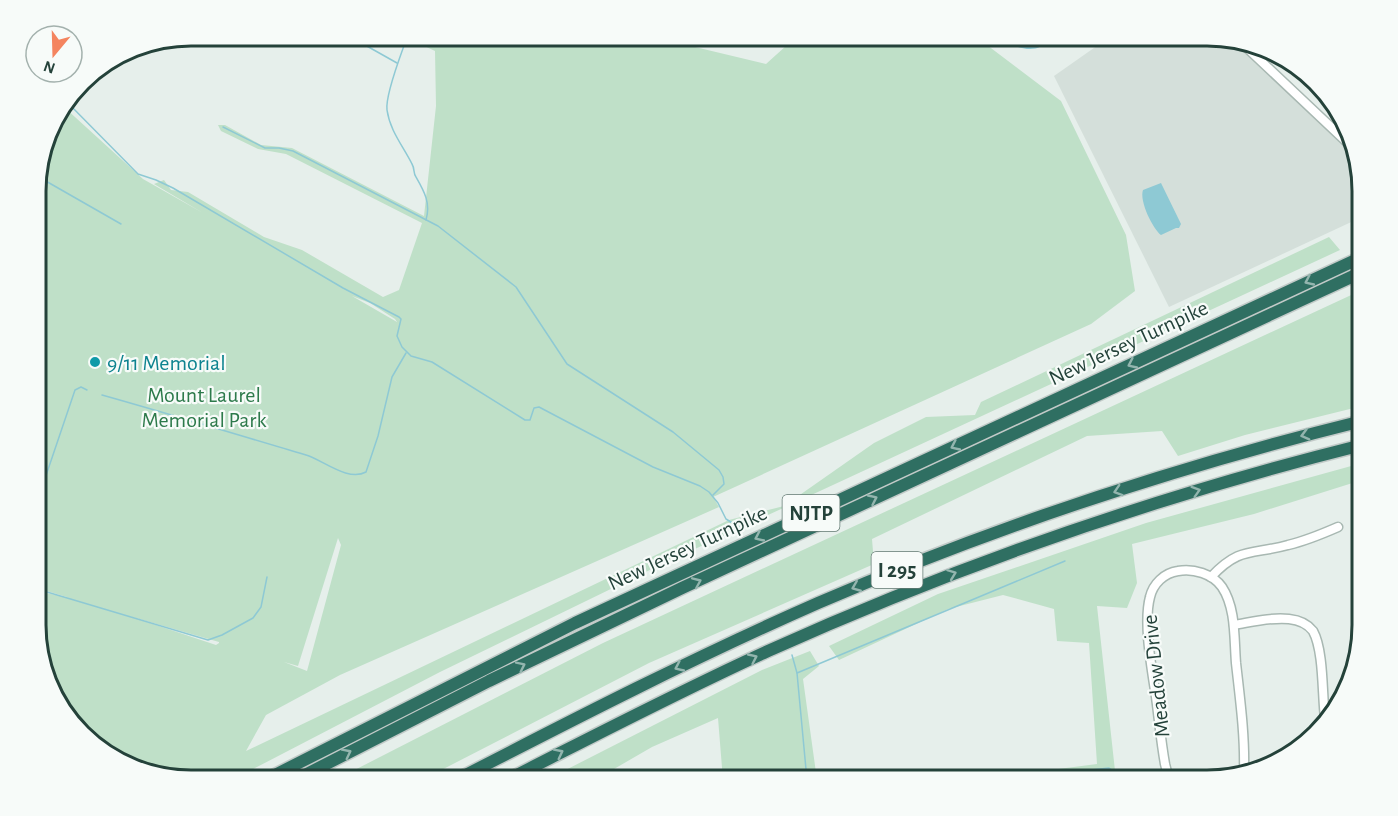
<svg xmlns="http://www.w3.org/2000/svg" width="1398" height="816" font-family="'Alegreya Sans',sans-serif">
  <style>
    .built { fill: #d4dfda }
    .green { fill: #bfe0c8; fill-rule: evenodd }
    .water { fill: #8ec9d4 }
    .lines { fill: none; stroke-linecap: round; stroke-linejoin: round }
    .stream { stroke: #8ec9d4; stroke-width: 1.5 }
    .minor-casing { stroke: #a8b8b2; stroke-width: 11 }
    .highway-casing { stroke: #c2cac8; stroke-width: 15 }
    .minor { stroke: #fff; stroke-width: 8 }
    .highway { stroke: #2f6f62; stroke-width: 12 }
    .oneway { stroke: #93b5ae }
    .culture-dot { fill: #0f9aa8; stroke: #f7fbf9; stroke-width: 2 }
    .labels { text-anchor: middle; stroke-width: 4.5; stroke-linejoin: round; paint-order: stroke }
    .shield { fill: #f7fbf9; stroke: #637a73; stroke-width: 1.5 }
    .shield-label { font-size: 21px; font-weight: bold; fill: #24423a }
    .street-label { font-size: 22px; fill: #24423a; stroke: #f7fbf9 }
    .culture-label { font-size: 22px; fill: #0d838f; stroke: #f7fbf9; text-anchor: start }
    .park-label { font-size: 22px; fill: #2d7a4b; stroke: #f7fbf9 }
    .rim { fill: none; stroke: #24423a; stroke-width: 3 }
  </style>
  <rect width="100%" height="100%" fill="#e6efeb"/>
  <path class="built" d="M1111,36H1207L1240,45L1353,152L1362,181V217L1169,307L1054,76Z"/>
  <g class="green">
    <path d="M403,36H649L766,64L797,36H975L1061,101L1126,235L1135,291L1091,324L713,497L719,507L340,675L266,715L246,751L729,520L784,506L874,443L926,417L975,415L981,402L1329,237L1340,250L656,567L440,672L232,780H191L113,759L62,711L37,645V591L70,598L37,588V171L52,122L64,107L143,179L203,213L154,184L164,180L171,190L188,192L264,237L302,250L383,297L399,290L422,223L286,154L258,149L221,131L218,125H225L261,145L292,148L424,216L436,106L435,51ZM352,296L370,303L395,319L397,322ZM338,538L341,545L307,671L284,662L298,666ZM129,616L219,642V643L216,645Z"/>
    <path d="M1362,290V406L1245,435L1178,456L1162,431L1087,436L872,539L874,564L649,663L422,780H335L603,643Z"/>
    <path d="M1362,463V480L1254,514L1132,544L1137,583L1127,608L1097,606L1116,780H975L1097,764L1089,643L1057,641L1054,609L1003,595L948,609L839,660L829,646L938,594L1146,523Z"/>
    <path d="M810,651L819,666L803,679L817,780H723L718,718L652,747L595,780H546L762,670Z"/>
  </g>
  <g class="water">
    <path d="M993,36H1048V39C1037,59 1008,44 993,36Z"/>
    <path d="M1161,183L1181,224L1179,228H1176L1161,235C1153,229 1139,201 1143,190Z"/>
  </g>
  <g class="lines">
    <g class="stream">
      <path d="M349,36L397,63"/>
      <path d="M405,43C400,57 385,96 387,110C390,131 403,146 412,164C415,169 413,173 416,177C424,191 431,203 426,220"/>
      <path d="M67,102L138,174L156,180L173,188L343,288L399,317L401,319L397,336L402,347L411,356L432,362L525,420H530L534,408L539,407L653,467L700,486L709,492L718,503L726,519L739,527"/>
      <path d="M223,127L265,148H279L293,151L438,226L516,287L567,364L673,432L719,470L723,477L724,484L713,495"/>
      <path d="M37,176L121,224"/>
      <path d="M102,395C170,414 238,435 306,455C323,460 348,482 366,472L378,436L392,377L406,353"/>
      <path d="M37,502L75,390L81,387L87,390"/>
      <path d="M37,589L208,640L222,635L253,618L261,607L267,577"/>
      <path d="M792,655L797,673L807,780"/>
      <path d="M797,673L1065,561"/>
      <path d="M1004,780L1109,768L1112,770L1115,780"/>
    </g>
    <defs>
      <g id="minor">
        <path d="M1245,46L1351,146"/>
        <path d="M1211,577C1240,546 1252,555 1288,545C1305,541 1322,534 1338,527"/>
        <path d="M1234,625C1252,622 1271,617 1289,619C1298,620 1307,623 1313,631C1324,651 1322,695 1325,718"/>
        <path d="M1169,780L1165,764C1161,742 1159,719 1156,697C1152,670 1143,623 1150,597C1153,584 1164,573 1178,571C1193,568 1213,574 1222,587C1236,608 1234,638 1236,663C1240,699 1245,735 1244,771"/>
      </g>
      <g id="highway">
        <path d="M265,780L575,623L1362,257"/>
        <path d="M295,780L489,681L682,588L1362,272"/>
        <path d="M456,780C576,718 695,657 818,603C994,527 1176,467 1362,421"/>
        <path d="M507,780C594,736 680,691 768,651C959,565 1158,496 1362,445"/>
      </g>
    </defs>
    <use href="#minor" class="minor-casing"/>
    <use href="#highway" class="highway-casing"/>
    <use href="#minor" class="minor"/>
    <use href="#highway" class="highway"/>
  </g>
  <defs><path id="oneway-chevron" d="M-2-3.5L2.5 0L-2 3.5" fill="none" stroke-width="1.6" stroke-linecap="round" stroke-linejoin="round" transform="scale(1.5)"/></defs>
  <g class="oneway">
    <use href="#oneway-chevron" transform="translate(1309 281) rotate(155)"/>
    <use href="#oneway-chevron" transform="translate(1132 364) rotate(155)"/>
    <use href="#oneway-chevron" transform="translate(1305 435) rotate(165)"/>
    <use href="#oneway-chevron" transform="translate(955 446) rotate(155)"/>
    <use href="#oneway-chevron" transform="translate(1118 491) rotate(162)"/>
    <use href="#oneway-chevron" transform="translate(1196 491) rotate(-17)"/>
    <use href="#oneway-chevron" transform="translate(873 499) rotate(-25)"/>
    <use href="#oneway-chevron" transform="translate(759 537) rotate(155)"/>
    <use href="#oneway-chevron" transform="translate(952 574) rotate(-21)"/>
    <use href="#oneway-chevron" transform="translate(697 582) rotate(-23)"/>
    <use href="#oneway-chevron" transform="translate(856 587) rotate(158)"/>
    <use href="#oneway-chevron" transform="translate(753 658) rotate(-25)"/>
    <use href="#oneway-chevron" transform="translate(521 666) rotate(-26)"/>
    <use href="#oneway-chevron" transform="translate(679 667) rotate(155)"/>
    <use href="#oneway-chevron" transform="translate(347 753) rotate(-27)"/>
    <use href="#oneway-chevron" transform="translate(559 753) rotate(-27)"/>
  </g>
  <circle class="culture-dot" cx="95" cy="362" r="6"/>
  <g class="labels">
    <g class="shield">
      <rect x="782.5" y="495" width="57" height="36" rx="4.5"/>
      <rect x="871.5" y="552" width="51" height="36" rx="4.5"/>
    </g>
    <g class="shield-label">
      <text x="811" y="520">NJTP</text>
      <text x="897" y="577">I 295</text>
    </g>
    <g class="street-label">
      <text transform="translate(1128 342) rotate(-25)" y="8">New Jersey Turnpike</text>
      <text transform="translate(687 547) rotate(-25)" y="8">New Jersey Turnpike</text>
      <text transform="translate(1155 676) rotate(-96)" y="8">Meadow Drive</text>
    </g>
    <g class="culture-label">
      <text x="107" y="370">9/11 Memorial</text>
    </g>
    <g class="park-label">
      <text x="204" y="402">Mount Laurel<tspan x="204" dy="25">Memorial Park</tspan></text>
    </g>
  </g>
  <path d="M0 0H1398V816H0ZM191 46H1207A145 145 0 0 1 1352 191V625A145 145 0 0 1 1207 770H191A145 145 0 0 1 46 625V191A145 145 0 0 1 191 46Z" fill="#f7fbf9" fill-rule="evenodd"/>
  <path class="rim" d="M191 46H1207A145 145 0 0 1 1352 191V625A145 145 0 0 1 1207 770H191A145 145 0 0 1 46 625V191A145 145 0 0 1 191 46Z"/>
  <g transform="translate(54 54) rotate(199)"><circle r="28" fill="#f7fbf9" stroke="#a3b1ad" stroke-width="1.5"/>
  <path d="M0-4.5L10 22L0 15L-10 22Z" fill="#f4845f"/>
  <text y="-9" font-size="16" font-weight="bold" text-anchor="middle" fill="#24423a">N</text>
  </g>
</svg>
